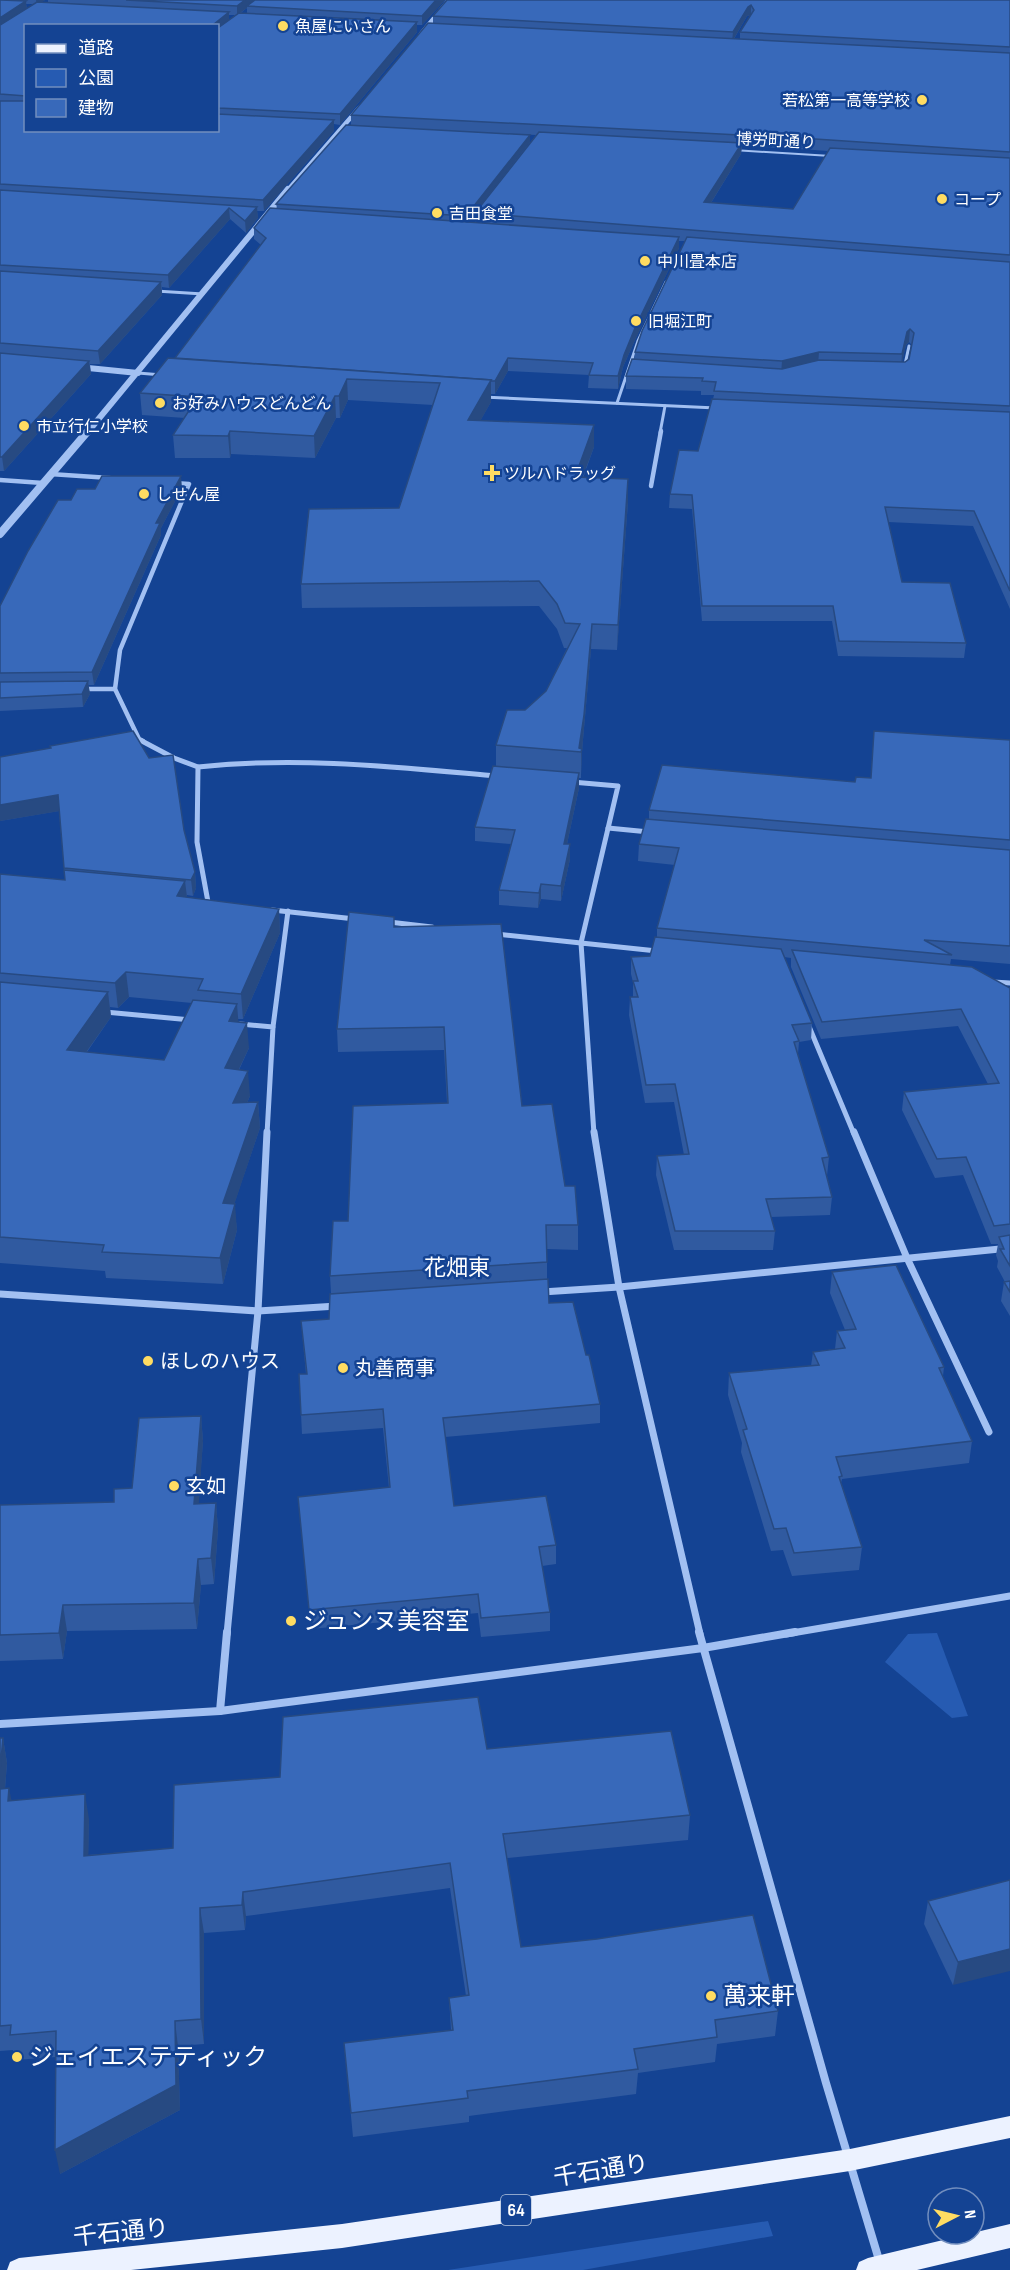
<svg xmlns="http://www.w3.org/2000/svg" width="1010" height="2270" font-family="'Sofia Sans Condensed','Noto Sans JP',sans-serif">
  <style>
    .green { fill: #265bb2 }
    .lines { fill: none; stroke-linecap: round; stroke-linejoin: round }
    .minor-far5 { stroke: #a2c0f2; stroke-width: 2 }
    .minor-far4 { stroke: #a2c0f2; stroke-width: 3 }
    .minor-far3 { stroke: #a2c0f2; stroke-width: 4.5 }
    .minor-far2 { stroke: #a2c0f2; stroke-width: 5 }
    .minor-far1 { stroke: #a2c0f2; stroke-width: 7 }
    .minor { stroke: #a2c0f2; stroke-width: 8 }
    .tertiary-far2 { stroke: #a2c0f2; stroke-width: 4.5 }
    .tertiary-far1 { stroke: #a2c0f2; stroke-width: 6 }
    .tertiary { stroke: #a2c0f2; stroke-width: 8 }
    .primary { fill: #ecf2ff; fill-rule: evenodd }
    .wall { fill: #305aa0; fill-rule: evenodd }
    .shaded-wall { fill: #274a82 }
    .building { fill: #3869ba; stroke: #274a82; stroke-width: 1.5 }
    .poi-dot { fill: #ffdc62; stroke: #144393; stroke-width: 2 }
    .labels { text-anchor: middle; stroke-width: 5; stroke-linejoin: round; paint-order: stroke }
    .far-poi-label { font-size: 16px; fill: #fff; stroke: #144393; text-anchor: start }
    .far-street-label { font-size: 16px; fill: #fff; stroke: #144393 }
    .shield { fill: #144393; stroke: #b8c7df; stroke-width: 1.5 }
    .shield-label { font-size: 18px; font-weight: bold; fill: #fff }
    .poi-label { font-size: 20px; fill: #fff; stroke: #144393; text-anchor: start }
    .quarter-label { font-size: 22px; fill: #fff; stroke: #144393 }
    .near-poi-label { font-size: 24px; fill: #fff; stroke: #144393; text-anchor: start }
    .near-street-label { font-size: 24px; fill: #fff; stroke: #144393 }
  </style>
  <rect width="100%" height="100%" fill="#144393"/>
  <g class="green">
    <path d="M937,1633L968,1716L952,1718L885,1662L908,1634Z"/>
    <path d="M768,2221L773,2236L583,2270H448Z"/>
  </g>
  <g class="lines">
    <path class="minor-far5" d="M733,150L831,156"/>
    <g class="minor-far4">
      <path d="M156,291L203,294"/>
      <path d="M904,369L909,346"/>
      <path d="M138,373L162,375"/>
      <path d="M483,397L716,408"/>
      <path d="M617,403L638,341L666,282"/>
      <path d="M660,433L665,406"/>
    </g>
    <g class="minor-far3">
      <path d="M50,474L110,478"/>
      <path d="M0,480L43,483"/>
      <path d="M651,486L661,431"/>
      <path d="M83,689H115"/>
      <path d="M143,741L139,739L115,689L120,650L189,484L174,483"/>
    </g>
    <g class="minor-far2">
      <path d="M140,740L174,758L198,767L197,842L208,902"/>
      <path d="M198,767C298,756 396,767 496,776"/>
      <path d="M608,828L649,832"/>
      <path d="M272,910L355,919"/>
      <path d="M389,922L432,927"/>
      <path d="M496,934L581,943L618,786L572,782"/>
      <path d="M993,982L1010,983"/>
      <path d="M105,1012L191,1020"/>
      <path d="M240,1024L273,1027L267,1134"/>
      <path d="M808,1024L854,1134"/>
      <path d="M273,1027L288,911"/>
      <path d="M594,1134L581,943L657,951"/>
    </g>
    <g class="minor-far1">
      <path d="M594,1132L619,1287L700,1634"/>
      <path d="M854,1132L907,1258L989,1432"/>
      <path d="M542,1292L619,1287L1010,1248"/>
      <path d="M0,1294L258,1311L337,1306"/>
      <path d="M227,1634L258,1311L267,1132"/>
      <path d="M786,1634L1010,1596"/>
    </g>
    <g class="minor">
      <path d="M699,1632L826,2083L882,2270"/>
      <path d="M220,1711L703,1648L795,1632"/>
      <path d="M0,1724L220,1711L227,1632"/>
    </g>
    <g class="tertiary-far2">
      <path d="M421,34L449,0"/>
      <path d="M287,191L359,108"/>
    </g>
    <g class="tertiary-far1">
      <path d="M78,367L138,373"/>
      <path d="M87,433L288,189"/>
    </g>
    <path class="tertiary" d="M0,534L88,431"/>
    <g class="primary">
      <path d="M1010,2116V2138L850,2171L342,2248L131,2270H7L10,2262L19,2258L342,2224L850,2149Z"/>
      <path d="M1010,2224V2248L917,2270H856L859,2262L868,2258Z"/>
    </g>
  </g>
  <g class="wall">
    <path d="M0,0H45L41,2L48,3V0H445L422,25H417V32L340,125L334,124V131L264,211H257L258,218L246,233L230,219L169,288L162,287V295L100,364H90L91,374L4,471H0ZM26,4H33L27,9ZM247,8V13H241L243,11ZM229,15H235L229,20ZM26,26H218V130H26Z"/>
    <path d="M447,0H1010V609L973,526L888,522L902,582L966,643L964,658L838,656L832,621H702L692,509L669,508L670,494L698,451L713,399L714,395H701V391L626,389V376L634,359L635,352L685,241H679V248L635,340L623,367L618,389L588,388L589,375L508,371L495,394H491V402L480,421L594,447L583,478L628,502L617,650L591,649L582,751L581,775V778H579V788L567,844L570,859L561,901L541,899L538,908L499,905V890L511,844L475,841V827L496,767V745L525,710L546,691L567,648H564L557,629L539,606L302,608L301,584L399,508L433,405L348,400L340,418H336L315,458L231,454L230,458H175L173,435L185,418L142,415L140,393L175,358L261,245L254,239V228L277,208L276,204L351,125V115L433,23V16ZM751,15L740,32V39H734L747,16ZM471,132L536,135L475,213V222H468L530,142V135ZM742,146L814,150L828,151L793,209L711,203L741,154ZM909,342L912,345L909,359L905,362H902L906,345Z"/>
    <path d="M182,488L161,528V535L94,685H88L90,694L83,707L0,711V606L71,500L95,489Z"/>
    <path d="M874,731L1010,740V964L951,959L950,965L1010,988V1316L1001,1301L1004,1282H1005L997,1267L998,1261L996,1255L998,1244H991L963,1175L935,1178L902,1110L904,1092L988,1084L958,1026L821,1039L791,967V958L784,957L812,1023L811,1040L799,1042L798,1054L829,1157L827,1176L832,1197L830,1215L771,1217L775,1231L773,1250H674L656,1175L657,1156L684,1155L674,1102L645,1103L629,1015L630,997H633V982L631,974V957L650,956L657,938V928L675,865L638,861L639,844L649,820V810L855,782L871,778Z"/>
    <path d="M0,757L184,830L195,872L196,888L193,896L187,895V897L279,909L280,933L243,1019H238V1022L249,1048L239,1070L250,1096L247,1103L258,1102L260,1128L234,1204L237,1230L223,1284L106,1278L105,1271L0,1263V874L65,880L59,811L0,821ZM129,997L192,1003L164,1060L87,1052L111,1017L110,1007L118,1008Z"/>
    <path d="M394,927L522,1106L565,1186L578,1225V1250L547,1249V1279L549,1303L586,1355L600,1404V1423L445,1437L454,1506L556,1545V1564L542,1566L550,1612V1631L481,1637L478,1613L311,1629L298,1497L389,1488L383,1428L302,1434L299,1374H306L301,1321L329,1319L331,1293L330,1276L348,1221L447,1103L444,1050L338,1052L337,1029Z"/>
    <path d="M832,1272L944,1367L943,1376L972,1441L969,1463L842,1479L841,1483L862,1547L859,1570L792,1576L783,1550L771,1551L741,1452L742,1443L728,1395L729,1373L811,1366L813,1352L835,1349L837,1331L845,1330L830,1293Z"/>
    <path d="M201,1416L203,1441L198,1504L216,1503L218,1529L214,1584L201,1585L197,1629L67,1631L63,1659L0,1661V1505L114,1502L132,1488Z"/>
    <path d="M0,1738H3L7,1763L5,1789L12,1801L89,1819L88,1855L173,1848L280,1777L487,1749L690,1815L688,1840L507,1858L521,1947L778,2011L775,2036L717,2044L715,2062L638,2073L636,2094L469,2116V2122L353,2137L344,2043L451,2030L449,1998L466,1996L450,1888L246,1916L245,1930L204,1933V2044L178,2046L180,2110L60,2174L56,2057L15,2060L13,2050L0,2051Z"/>
    <path d="M1010,1880L953,1985L924,1924L928,1901Z"/>
  </g>
  <g class="shaded-wall">
    <path d="M36,0H45L37,5Z"/>
    <path d="M245,0H258L247,6V8L237,15V6Z"/>
    <path d="M436,0H445L422,25V16Z"/>
    <path d="M26,1L27,11L0,28V18Z"/>
    <path d="M751,5V15L747,16L732,42L733,32L748,7Z"/>
    <path d="M229,12V22L218,31V26H215L214,24Z"/>
    <path d="M417,22V32L340,125V114Z"/>
    <path d="M334,120V131L264,211L263,200Z"/>
    <path d="M530,135V142L466,224V216Z"/>
    <path d="M742,143L741,154L704,214V202Z"/>
    <path d="M257,207L258,218L246,233L245,221Z"/>
    <path d="M229,208L230,219L169,288L168,275Z"/>
    <path d="M679,237V248L635,340L623,367L618,389V376L624,355L635,328Z"/>
    <path d="M161,282L162,295L100,364L98,351Z"/>
    <path d="M910,329L909,342L906,345L901,367L902,354L907,332Z"/>
    <path d="M819,352L818,365L781,374L782,361Z"/>
    <path d="M508,358V371L495,394V381Z"/>
    <path d="M89,361L91,374L4,471L2,457Z"/>
    <path d="M347,379L348,400L340,418L339,396Z"/>
    <path d="M491,380V402L468,443V420Z"/>
    <path d="M335,396L336,418L315,458L314,436Z"/>
    <path d="M594,425V447L574,500L575,477Z"/>
    <path d="M230,431L231,454L230,458L228,436Z"/>
    <path d="M181,476L182,488L161,528V535L94,685L92,672L156,523Z"/>
    <path d="M628,479V502L617,650L618,625Z"/>
    <path d="M592,624L591,649L582,751L581,778V752L579,751Z"/>
    <path d="M88,681L90,694L83,707L82,694Z"/>
    <path d="M579,773V788L564,858V844Z"/>
    <path d="M58,795L60,811L0,821V805Z"/>
    <path d="M570,844V859L561,901V886Z"/>
    <path d="M195,872L196,888L193,896L191,880Z"/>
    <path d="M185,881L188,905L177,896Z"/>
    <path d="M541,884V899L538,908L539,893Z"/>
    <path d="M279,909L280,933L243,1019L241,994Z"/>
    <path d="M126,972L129,997L118,1008L115,983Z"/>
    <path d="M108,992L111,1017L70,1075L67,1050Z"/>
    <path d="M237,1004L239,1029L229,1021Z"/>
    <path d="M247,1023L249,1048L227,1094L225,1068Z"/>
    <path d="M248,1071L250,1096L235,1129L233,1103Z"/>
    <path d="M258,1102L260,1128L226,1229L223,1203Z"/>
    <path d="M235,1204L237,1230L223,1284L220,1258Z"/>
    <path d="M201,1416L203,1441L197,1530L194,1504Z"/>
    <path d="M216,1503L218,1529L214,1584L211,1558Z"/>
    <path d="M198,1559L201,1585L197,1629L194,1603Z"/>
    <path d="M63,1605L67,1631L63,1659L59,1633Z"/>
    <path d="M3,1738L7,1763L3,1814L0,1797V1770Z"/>
    <path d="M9,1788L14,1813L8,1801Z"/>
    <path d="M85,1794L89,1819L88,1881L84,1856Z"/>
    <path d="M243,1892L246,1916L245,1930L242,1905Z"/>
    <path d="M200,1908L204,1933V2044L201,2019Z"/>
    <path d="M1010,1949V1971L953,1985L958,1962Z"/>
    <path d="M175,2021L178,2046L180,2110L60,2174L55,2150Z"/>
  </g>
  <g class="building">
    <path d="M0,0H1L26,1L0,18Z"/>
    <path d="M126,0H245L237,6Z"/>
    <path d="M255,0H436L422,16L247,6Z"/>
    <path d="M447,0H1010V47L740,32L754,10L751,5L748,7L733,32L433,16Z"/>
    <path d="M37,2L229,12L214,24L216,26H26V96L0,94V25Z"/>
    <path d="M239,13L417,22L340,114L218,108V28Z"/>
    <path d="M428,23L1010,53V152L815,139L351,115Z"/>
    <path d="M0,101H26V130H218V114L334,120L263,200L0,184Z"/>
    <path d="M346,125L530,135L466,216L276,204Z"/>
    <path d="M539,132L742,143L704,202L793,209L830,148L1010,158V255L475,213Z"/>
    <path d="M0,190L257,207L245,221L229,208L168,275L0,265Z"/>
    <path d="M270,208L679,237L635,328L624,355L618,376L589,375L593,363L508,358L495,381H490L491,380L175,358L266,238L254,228Z"/>
    <path d="M687,237L1010,262V406L714,391L716,382L702,381L703,378L626,376L632,359L782,369L819,360L905,362L909,359L914,333L910,329L907,332L902,354L819,352L782,361L635,352L642,331Z"/>
    <path d="M0,271L161,282L98,351L0,343Z"/>
    <path d="M0,353L89,361L2,457H0Z"/>
    <path d="M168,358L491,380L468,420L594,425L575,477L628,479L618,625L592,624L584,715L579,748L582,749L581,752L496,745L507,710H525L546,691L580,624L565,623L557,604L539,581L301,584L309,509L399,508L440,383L347,379L339,396H335L314,436L230,431L228,436L173,435L198,397L140,393Z"/>
    <path d="M712,399L1010,412V591L974,511L885,507L902,582L950,583L966,643L839,641L833,606H702L692,495L670,494L679,450L698,451Z"/>
    <path d="M102,476H181L156,523H160L92,672L0,673V606L28,551L58,500H71L77,489H95Z"/>
    <path d="M88,681L82,694L0,698V682Z"/>
    <path d="M133,731L149,758L173,755L184,830L195,872L191,880L64,868L58,795L0,805V757L51,748L50,746Z"/>
    <path d="M874,731L1010,740V840L649,810L662,765L855,782L856,777L871,778Z"/>
    <path d="M493,766L579,773L564,844H570L561,886L541,884L539,893L499,890L515,830L475,827Z"/>
    <path d="M646,819L1010,850V946L924,940L952,955L657,928L679,848L639,844Z"/>
    <path d="M64,870L185,881L177,896L279,909L241,994L198,990L203,979L126,972L115,983L0,973V874L65,880Z"/>
    <path d="M349,912L394,917V927L501,924L522,1106L552,1104L565,1186H575L578,1225H546L547,1262L330,1276L333,1221H348L353,1106L448,1103L444,1027L337,1029Z"/>
    <path d="M655,937L781,949L812,1023L792,1025L799,1041L794,1042L829,1157L822,1158L832,1197L766,1199L775,1231H675L657,1156L689,1154L675,1084L646,1085L630,997H638L633,981H638L631,957L650,956Z"/>
    <path d="M792,950L972,967L1010,988V1224L994,1226L966,1157L937,1159L904,1092L999,1083L961,1009L822,1022Z"/>
    <path d="M0,982L108,992L67,1050L164,1060L193,1000L237,1004L229,1021L247,1023L225,1068L248,1071L233,1103L258,1102L223,1203L235,1204L220,1258L102,1252L104,1245L0,1237Z"/>
    <path d="M1010,1235V1266L1000,1249H1004L999,1237Z"/>
    <path d="M896,1265L944,1367L939,1368L972,1441L836,1457L842,1476L839,1477L862,1547L794,1553L786,1528L774,1529L743,1430L747,1429L729,1373L819,1365L813,1352L845,1348L837,1331L856,1329L832,1272Z"/>
    <path d="M548,1279L549,1303L573,1302L586,1355H589L600,1404L443,1418L454,1506L546,1496L556,1545L539,1547L550,1612L481,1618L478,1594L309,1610L298,1497L390,1487L383,1409L301,1415L299,1374H307L301,1321L329,1319L330,1294Z"/>
    <path d="M1010,1281V1292L1004,1282Z"/>
    <path d="M201,1416L194,1504L216,1503L211,1558L198,1559L194,1603L63,1605L59,1633L0,1635V1505L114,1502V1489L132,1488L139,1418Z"/>
    <path d="M478,1697L487,1749L671,1731L690,1815L503,1834L521,1947L597,1939L753,1915L778,2011L715,2020L717,2037L634,2049L638,2069L467,2091L468,2098L351,2113L344,2043L453,2030L449,1998L469,1995L450,1863L243,1892L242,1905L200,1908L201,2019L175,2021L176,2085L55,2150L56,2031L10,2035L11,2025L0,2026V1789L9,1788L8,1801L85,1794L84,1856L173,1848L174,1785L280,1777L283,1717Z"/>
    <path d="M0,1738H3L0,1770Z"/>
    <path d="M1010,1880V1949L958,1962L928,1901Z"/>
  </g>
  <g class="poi-dot">
    <circle cx="283" cy="26" r="6"/>
    <circle cx="922" cy="100" r="6"/>
    <circle cx="942" cy="199" r="6"/>
    <circle cx="437" cy="213" r="6"/>
    <circle cx="645" cy="261" r="6"/>
    <circle cx="636" cy="321" r="6"/>
    <circle cx="160" cy="403" r="6"/>
    <circle cx="24" cy="426" r="6"/>
    <path d="M489 464h6v6h6v6h-6v6h-6v-6h-6v-6h6z"/>
    <circle cx="144" cy="494" r="6"/>
    <circle cx="148" cy="1361" r="6"/>
    <circle cx="343" cy="1368" r="6"/>
    <circle cx="174" cy="1486" r="6"/>
    <circle cx="291" cy="1621" r="6"/>
    <circle cx="711" cy="1996" r="6"/>
    <circle cx="17" cy="2057" r="6"/>
  </g>
  <g class="labels">
    <g class="far-poi-label">
      <text x="295" y="32">魚屋にいさん</text>
      <text x="910" y="106" text-anchor="end">若松第一高等学校</text>
      <text x="954" y="205">コープ</text>
      <text x="449" y="219">吉田食堂</text>
      <text x="657" y="267">中川畳本店</text>
      <text x="648" y="327">旧堀江町</text>
      <text x="172" y="409">お好みハウスどんどん</text>
      <text x="36" y="432">市立行仁小学校</text>
      <text x="504" y="479">ツルハドラッグ</text>
      <text x="156" y="500">しせん屋</text>
    </g>
    <g class="far-street-label">
      <text transform="translate(776 140) rotate(3)" y="6">博労町通り</text>
    </g>
    <rect class="shield" x="501" y="2195" width="30" height="30" rx="4.5"/>
    <g class="shield-label">
      <text x="516" y="2216">64</text>
    </g>
    <g class="poi-label">
      <text x="160" y="1368">ほしのハウス</text>
      <text x="355" y="1375">丸善商事</text>
      <text x="186" y="1493">玄如</text>
    </g>
    <g class="quarter-label">
      <text x="457" y="1275">花畑東</text>
    </g>
    <g class="near-poi-label">
      <text x="303" y="1629">ジュンヌ美容室</text>
      <text x="723" y="2004">萬来軒</text>
      <text x="29" y="2065">ジェイエステティック</text>
    </g>
    <g class="near-street-label">
      <text transform="translate(601 2170) rotate(-9)" y="8">千石通り</text>
      <text transform="translate(121 2232) rotate(-6)" y="8">千石通り</text>
    </g>
  </g>
  <rect x="24" y="24" width="195" height="108" fill="#144393" stroke="#728ebe" stroke-width="1.5"/>
  <rect x="36" y="44" width="30" height="9" fill="#ecf2ff" stroke="#728ebe" stroke-width="1.5"/>
  <text x="78" y="54" font-size="18" fill="#ffffff">道路</text>
  <rect x="36" y="69" width="30" height="18" fill="#265bb2" stroke="#728ebe" stroke-width="1.5"/>
  <text x="78" y="84" font-size="18" fill="#ffffff">公園</text>
  <rect x="36" y="99" width="30" height="18" fill="#3869ba" stroke="#728ebe" stroke-width="1.5"/>
  <text x="78" y="114" font-size="18" fill="#ffffff">建物</text>
  <g transform="translate(956 2216) rotate(83)"><circle r="28" fill="#144393" stroke="#728ebe" stroke-width="1.5"/>
  <path d="M0-4.5L10 22L0 15L-10 22Z" fill="#ffdc62"/>
  <text y="-9" font-size="16" font-weight="bold" text-anchor="middle" fill="#ffffff">N</text>
  </g>
</svg>
